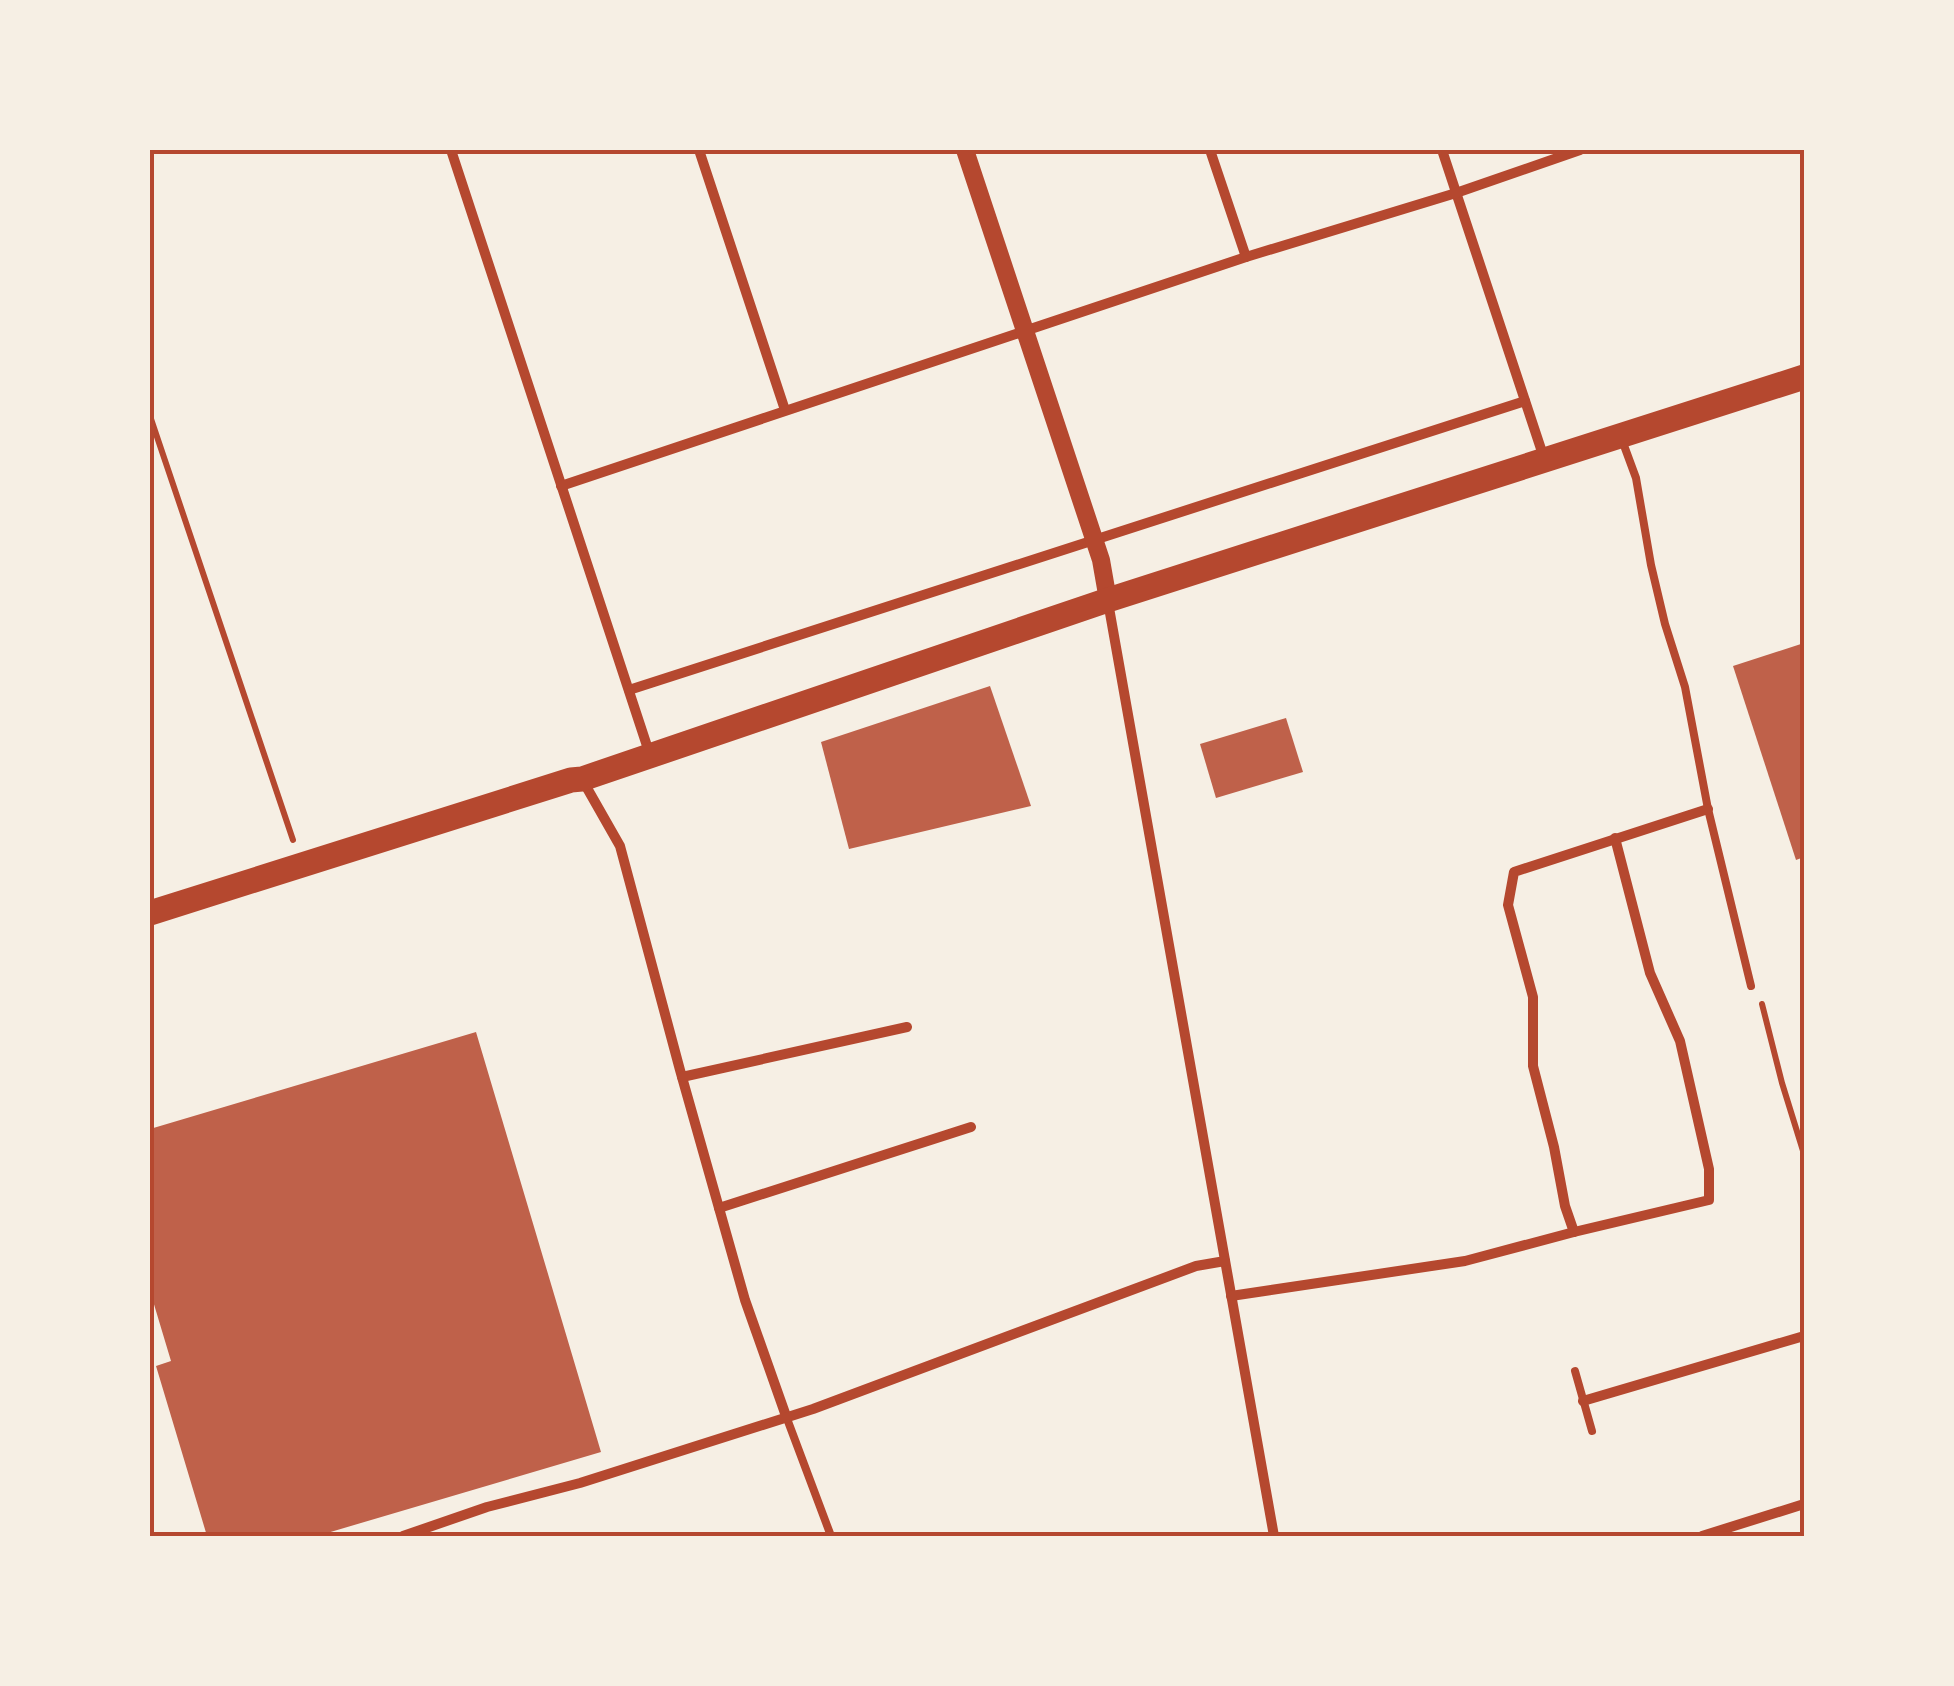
<svg xmlns="http://www.w3.org/2000/svg" width="1954" height="1686" font-family="Poppins,sans-serif">
  <style>
    .building { fill: #bf614a }
    .lines { fill: none; stroke-linecap: round; stroke-linejoin: round }
    .path { stroke: #b5482f; stroke-width: 6 }
    .service { stroke: #b5482f; stroke-width: 8 }
    .minor { stroke: #b5482f; stroke-width: 10 }
    .tertiary { stroke: #b5482f; stroke-width: 18 }
    .primary { stroke: #b5482f; stroke-width: 25 }
    .neatline { fill: none; stroke: #b5482f; stroke-width: 4 }
  </style>
  <rect width="100%" height="100%" fill="#f6efe4"/>
  <g class="building">
    <path d="M1804,643V857L1796,860L1733,666Z"/>
    <path d="M990,686L1031,806L849,849L821,742Z"/>
    <path d="M1286,718L1303,772L1216,798L1200,744Z"/>
    <path d="M476,1032L601,1452L317,1536H207L156,1366L171,1361L150,1291V1129Z"/>
  </g>
  <g class="lines">
    <g class="path">
      <path d="M150,416L293,840"/>
      <path d="M1762,1004L1782,1083L1804,1154"/>
    </g>
    <g class="service">
      <path d="M1622,440L1636,478L1651,565L1665,624L1685,687L1708,809L1751,986"/>
      <path d="M1575,1371L1592,1431"/>
      <path d="M786,1416L831,1536"/>
    </g>
    <g class="minor">
      <path d="M451,150L650,755"/>
      <path d="M699,150L785,410"/>
      <path d="M1210,150L1246,257"/>
      <path d="M1442,150L1544,458"/>
      <path d="M561,486L1246,257L1456,193L1580,150"/>
      <path d="M1108,602L1274,1536"/>
      <path d="M629,690L1525,401"/>
      <path d="M583,781L620,846L680,1070L745,1300L786,1416"/>
      <path d="M682,1077L907,1027"/>
      <path d="M719,1208L971,1127"/>
      <path d="M1574,1232L1565,1206L1554,1147L1533,1066V997L1508,905L1514,872L1708,809"/>
      <path d="M1231,1296L1465,1261L1574,1232L1709,1200V1169L1680,1041L1650,973L1615,838"/>
      <path d="M1583,1401L1804,1336"/>
      <path d="M403,1536L487,1507L580,1483L813,1409L1196,1266L1225,1261"/>
      <path d="M1702,1536L1804,1504"/>
    </g>
    <path class="tertiary" d="M965,150L1101,560L1108,600"/>
    <path class="primary" d="M150,913L571,780L582,779L1108,600L1804,377"/>
  </g>
  <rect width="1954" height="1686" fill="none" stroke="#f6efe4" stroke-width="305"/>
  <rect x="152" y="152" width="1650" height="1382" class="neatline"/>
</svg>
